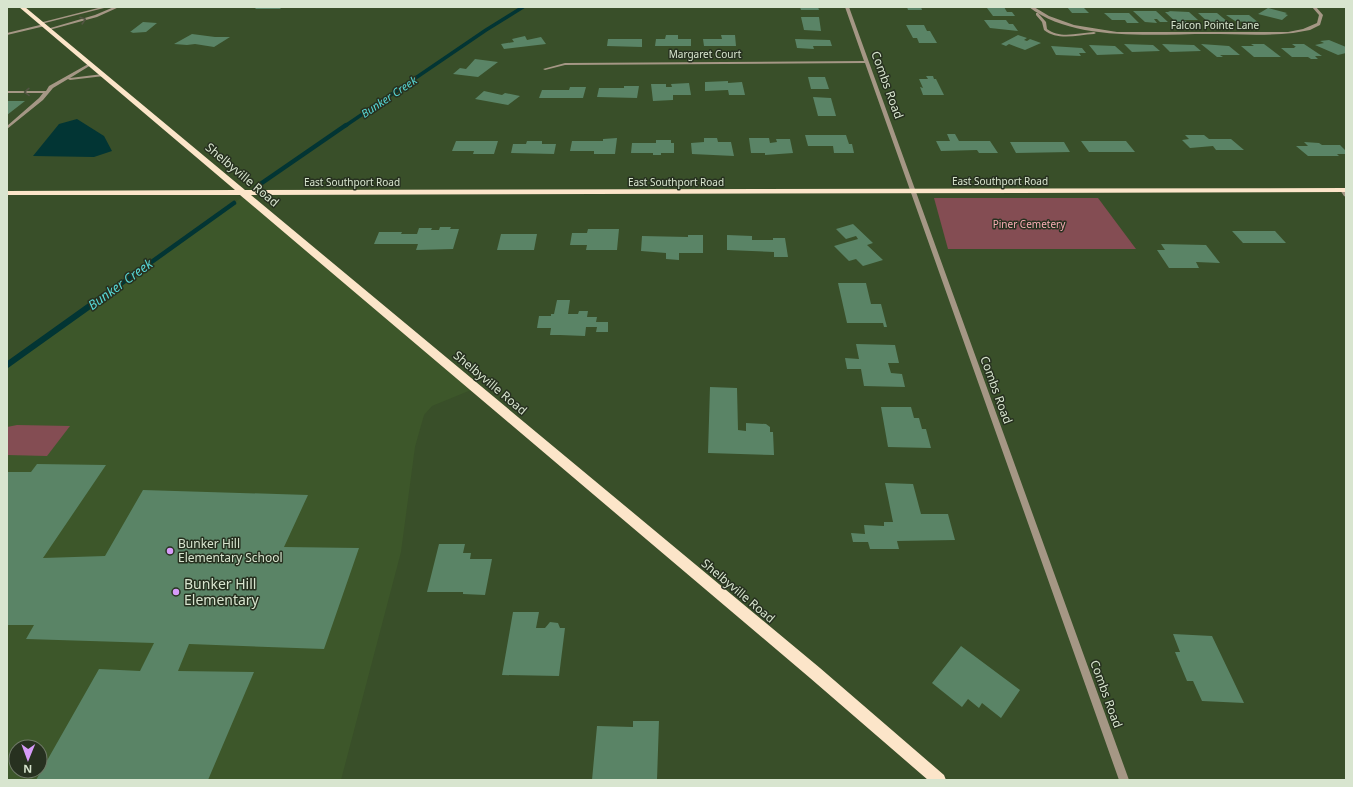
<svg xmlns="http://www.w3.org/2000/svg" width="1353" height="787" font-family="'Noto Sans',sans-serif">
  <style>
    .built { fill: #3d572a; fill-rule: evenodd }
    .green { fill: #844d53 }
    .water { fill: #023534 }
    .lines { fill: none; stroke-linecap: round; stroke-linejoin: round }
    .stream-far2 { stroke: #023534; stroke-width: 3.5 }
    .stream-far1 { stroke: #023534; stroke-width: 4.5 }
    .stream { stroke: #023534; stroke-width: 6 }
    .building { fill: #5a8466 }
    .minor { fill: #a59785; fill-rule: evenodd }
    .major { fill: #fce5c9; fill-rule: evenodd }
    .oneway { stroke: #535543 }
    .poi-dot { fill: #d79bf9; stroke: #273120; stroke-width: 1.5 }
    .labels { text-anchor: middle; stroke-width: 3; stroke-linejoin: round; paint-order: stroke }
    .far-street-label { font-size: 10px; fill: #d8e5cf; stroke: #273120 }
    .far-park-label { font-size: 10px; fill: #f9adb4; stroke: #273120 }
    .far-water-label { font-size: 11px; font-style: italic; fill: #57d7d5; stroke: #273120 }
    .street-label { font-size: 12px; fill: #d8e5cf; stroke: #273120 }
    .poi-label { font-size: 12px; fill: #d8e5cf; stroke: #273120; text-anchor: start }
    .water-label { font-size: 13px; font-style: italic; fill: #57d7d5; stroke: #273120 }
    .near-poi-label { font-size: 14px; fill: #d8e5cf; stroke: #273120; text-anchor: start }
  </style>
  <rect width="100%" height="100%" fill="#394f29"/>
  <path class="built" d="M245,195L476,388L432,406L424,415L415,447L401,552L341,780H7V365ZM16,747H40V771H16Z"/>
  <g class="green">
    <path d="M934,198H1098L1136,249H948Z"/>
    <path d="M17,425L70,426L47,456L7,455V427Z"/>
  </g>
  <path class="water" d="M77,119L104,136L112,151L94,157L33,156L59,124Z"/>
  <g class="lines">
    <path class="stream-far2" d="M345,126L486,30L523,7"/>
    <g class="stream-far1">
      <path d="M256,187L346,125"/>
      <path d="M111,291L234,203"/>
    </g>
    <path class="stream" d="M7,365L112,290"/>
  </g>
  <g class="building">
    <path d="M257,7H282L280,9H255Z"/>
    <path d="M800,7H818L819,10H801Z"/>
    <path d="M907,7H921L922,10H908Z"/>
    <path d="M996,7H1004L1007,12H1012L1015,16H993L987,8Z"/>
    <path d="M1067,7H1083L1089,13H1072Z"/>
    <path d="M1268,8L1287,13L1285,14L1288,15L1282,20L1258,14Z"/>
    <path d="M1133,11H1156L1168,22H1160L1157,19H1154L1157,23L1145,22Z"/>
    <path d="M1168,11L1189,12L1198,20H1184L1188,23H1177L1165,12H1170Z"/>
    <path d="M1104,13H1129L1139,23H1127L1125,20H1112Z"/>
    <path d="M1198,13H1217L1228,22H1208Z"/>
    <path d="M1226,15H1249L1259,23L1235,21Z"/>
    <path d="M801,17H819L821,31L804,30Z"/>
    <path d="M984,20H1006L1009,24H1013L1018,31L990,28Z"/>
    <path d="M143,22L157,23L146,32L131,33L133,32H130Z"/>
    <path d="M906,25H924L927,31H930L937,43H919L917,38H913Z"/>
    <path d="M192,34L215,37H230L214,47L195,44L187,45L174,44Z"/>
    <path d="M666,35H678V39H691V46H655L656,39H665Z"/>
    <path d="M721,35H735L736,46H704L703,39H722Z"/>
    <path d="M1018,35L1027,38L1024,40L1027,41L1030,39L1041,43L1025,50L1009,44L1006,46L1001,44Z"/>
    <path d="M525,36L527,40L541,37L546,44L504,49L501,44L514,42L512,39Z"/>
    <path d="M608,39H642V47L607,46Z"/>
    <path d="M795,39L830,40L832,46H813L814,49L797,48Z"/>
    <path d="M1329,40L1346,47V53L1338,55L1315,45L1324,43L1320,41Z"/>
    <path d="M1124,44L1153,45L1160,51L1132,52Z"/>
    <path d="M1162,44L1194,45L1201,51L1170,52Z"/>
    <path d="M1201,44L1229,46L1240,55H1220L1223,57H1217Z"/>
    <path d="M1251,44H1264L1281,57H1254L1241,46H1254Z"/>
    <path d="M1292,44H1304L1322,56H1315L1318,59H1311L1308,57H1292L1281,48H1295L1294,47H1296Z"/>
    <path d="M1089,45L1115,46L1124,54L1097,55Z"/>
    <path d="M1051,46L1082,48L1086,53H1079L1081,56L1056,55Z"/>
    <path d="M475,59L498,62L478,77L453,74L460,68L466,69Z"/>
    <path d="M926,76H933L934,79H936L944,95H923L920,87L923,88L919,79H928Z"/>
    <path d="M808,77H825L829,89H811Z"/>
    <path d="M728,81V83L742,82L745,95H729L728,90L705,91V82Z"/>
    <path d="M689,83L691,95H673V100L653,101L651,84H666V87H672L671,84Z"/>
    <path d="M624,86H639L637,98L597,97L599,88H624Z"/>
    <path d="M570,87H586L583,98H539L542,90H569Z"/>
    <path d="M484,91L502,95L505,93L520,96L508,105L475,99Z"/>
    <path d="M813,97L831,98L836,116H818Z"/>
    <path d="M7,101H25L7,115Z"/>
    <path d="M947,134H955L959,141H990L998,153H979L977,150L941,151L936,141H950Z"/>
    <path d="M805,135H846L849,144H852L854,153H834L833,146H808Z"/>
    <path d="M1185,135H1204L1209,139H1231L1244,150H1216L1213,146L1190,148L1182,140L1189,139Z"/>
    <path d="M617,138L615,154H594V151H570L572,141H603V139Z"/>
    <path d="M704,138H717L718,142H731L734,156L692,154L691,143L704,142Z"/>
    <path d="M749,138H769L770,143L777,142L776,139H790L793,153L765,155V153H751Z"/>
    <path d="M656,140H671V143H674V153H661V155H653V153H631L632,143H656Z"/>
    <path d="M456,141H498L494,154H473L474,151H452Z"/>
    <path d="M527,141H542V144H556L554,154L511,153L513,144H526Z"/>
    <path d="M1081,141H1126L1135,152H1089Z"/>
    <path d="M1010,142H1064L1070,152L1016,153Z"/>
    <path d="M1304,142L1319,143L1322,145H1340L1346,151V154H1337L1339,156H1308L1296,146H1308Z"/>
    <path d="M853,224L873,243L867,245L883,260L863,266L856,259L849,261L834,246L858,239L856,236L846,239L836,229Z"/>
    <path d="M440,227H451L450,229H459L453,249L416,250L418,244H374L379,232H402L401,234H417L419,228H432L431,230H439Z"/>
    <path d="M588,229H619L617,250H586L587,245H570L572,233H587Z"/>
    <path d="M1232,231H1275L1286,243H1243Z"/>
    <path d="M501,234H537L534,250H497Z"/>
    <path d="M688,235H703V253H679V260L666,259V253L641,251L642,236L688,237Z"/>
    <path d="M727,235L752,236V240H773V238H785L788,257H774V252L727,250Z"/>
    <path d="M1161,244L1206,245L1220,263L1196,262L1199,268H1169L1157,250H1165Z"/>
    <path d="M838,283H866L871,304H881L887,327H884L883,323H847Z"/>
    <path d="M557,300H570L568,314H578L579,311H588L587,317H597L596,322H608V332H596L597,327H586L585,336L560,335H550L551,328H537L539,316H551V314H554Z"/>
    <path d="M856,344L895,345L899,363H888L891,373L902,374L905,387L864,386L861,369H847L845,358L859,359Z"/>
    <path d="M710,387L737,388L738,430L746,431V423L766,424L770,427V432H773L774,455L708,453Z"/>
    <path d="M881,407H911L914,418H919L922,429H926L931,448L888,447Z"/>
    <path d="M37,464L106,465L43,558L105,556L143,490L308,495L284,547L359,548L324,649L189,644L178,671L254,672L208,780H36L99,669L140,671L154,643L26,639L34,625H7V472H31Z"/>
    <path d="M885,483L913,484L921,514H948L955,540L897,541L899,549H870L868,542H853L851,533L865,534L864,525L884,526V522H893Z"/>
    <path d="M439,544H465L463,553H471L470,559H492L485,595L463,594V592H427Z"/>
    <path d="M513,612H539L536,628H545L550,622L558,623L560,628H565L559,676L502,675Z"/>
    <path d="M1173,634L1212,636L1244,703L1202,701L1193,681H1187L1175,652H1180Z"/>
    <path d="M961,646L1020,690L1001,718L982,703L979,708L968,699L962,707L932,683Z"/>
    <path d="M633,721H659L657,780H592L597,726L633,727Z"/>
  </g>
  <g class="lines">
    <g class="minor">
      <path d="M102,7H108L41,24L39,23Z"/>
      <path d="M114,7H119L97,17L49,30L47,29L95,15Z"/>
      <path d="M845,7H849L1129,780H1119L865,63L565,65L545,70L543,69L565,63L864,61Z"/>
      <path d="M1029,7H1034L1049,16L1074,25L1117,32H1288L1303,29L1317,23L1319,15L1312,7H1316L1323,15L1320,25L1310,30L1293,33C1265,36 1236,34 1208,34C1154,34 1073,42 1029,7Z"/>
      <path d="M1036,13H1038L1046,22L1047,29C1060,39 1078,33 1094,32L1096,33L1094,34C1077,35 1058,41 1044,30L1042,22L1036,15Z"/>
      <path d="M44,24L46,25L45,26L7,35V33Z"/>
      <path d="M90,63L92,64L91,65L70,78L103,74L105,75L104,76L70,80L68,79L53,88L43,100L7,129V126L39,98L43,93H7V91H46L49,86Z"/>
      <path d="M1343,188L1346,191V197L1344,196L1340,190Z"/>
    </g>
    <path class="major" d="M19,7H25L245,190L1346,188V192L251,195L820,668L944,775L946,780H928L810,678L240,195H7V191L235,190Z"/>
  </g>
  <defs><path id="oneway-chevron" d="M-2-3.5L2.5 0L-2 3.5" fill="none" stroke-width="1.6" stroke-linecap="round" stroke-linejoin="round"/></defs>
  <g class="oneway">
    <use href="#oneway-chevron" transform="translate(83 20) rotate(-17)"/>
    <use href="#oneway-chevron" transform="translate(27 92) rotate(179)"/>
  </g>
  <g class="poi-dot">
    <circle cx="170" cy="551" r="4"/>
    <circle cx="176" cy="592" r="4"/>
  </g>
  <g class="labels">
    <g class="far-street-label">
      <text x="1215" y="29">Falcon Pointe Lane</text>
      <text x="705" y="58">Margaret Court</text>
      <text x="1000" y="185">East Southport Road</text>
      <text x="352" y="186">East Southport Road</text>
      <text x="676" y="186">East Southport Road</text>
    </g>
    <g class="far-park-label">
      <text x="1029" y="228">Piner Cemetery</text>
    </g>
    <g class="far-water-label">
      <text transform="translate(389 97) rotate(-34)" y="4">Bunker Creek</text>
    </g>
    <g class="street-label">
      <text transform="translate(887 85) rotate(70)" y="4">Combs Road</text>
      <text transform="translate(242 175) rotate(40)" y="4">Shelbyville Road</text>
      <text transform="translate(490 383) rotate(40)" y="4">Shelbyville Road</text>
      <text transform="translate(996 390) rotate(70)" y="4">Combs Road</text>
      <text transform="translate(738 591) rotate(40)" y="4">Shelbyville Road</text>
      <text transform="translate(1106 694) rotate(70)" y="4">Combs Road</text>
    </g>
    <g class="poi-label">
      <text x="178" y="548">Bunker Hill<tspan x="178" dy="14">Elementary School</tspan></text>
    </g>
    <g class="water-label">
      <text transform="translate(120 284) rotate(-36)" y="5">Bunker Creek</text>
    </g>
    <g class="near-poi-label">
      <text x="184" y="589">Bunker Hill<tspan x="184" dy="16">Elementary</tspan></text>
    </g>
  </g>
  <rect width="1353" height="787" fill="none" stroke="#d8e5cf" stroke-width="16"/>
  <g transform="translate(28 759) rotate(181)"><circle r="19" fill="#273120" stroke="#6e7966"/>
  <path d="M0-3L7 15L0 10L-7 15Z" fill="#d79bf9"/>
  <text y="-6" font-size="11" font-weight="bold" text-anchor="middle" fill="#d8e5cf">N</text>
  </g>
</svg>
